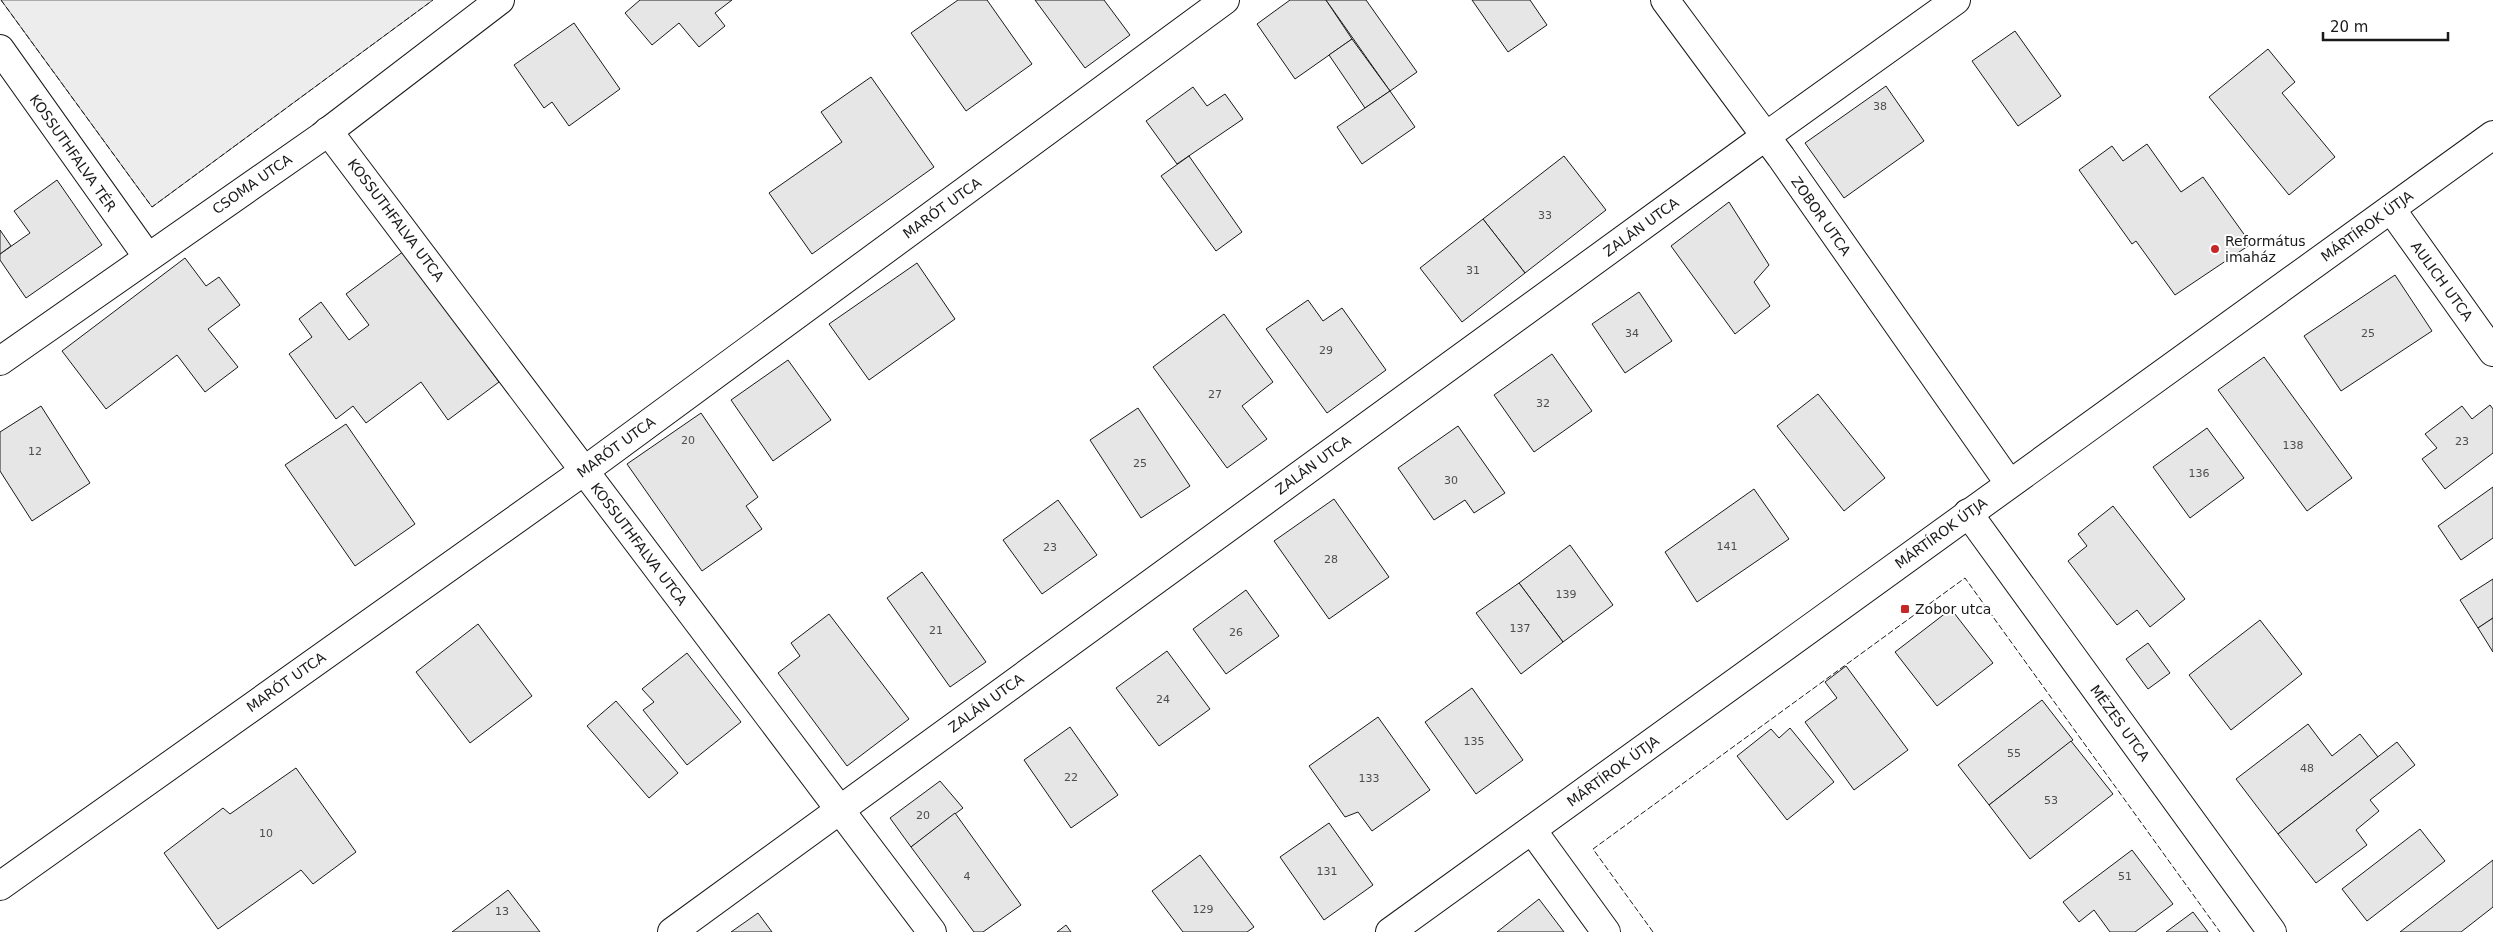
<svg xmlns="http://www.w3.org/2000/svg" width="2493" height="932" font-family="'DejaVu Sans',sans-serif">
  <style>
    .built { fill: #ededed; stroke: #6a6a6a }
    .building { fill: #e6e6e6; stroke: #1a1a1a }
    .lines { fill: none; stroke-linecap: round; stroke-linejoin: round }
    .street-casing { stroke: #1a1a1a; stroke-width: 30 }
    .secondary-casing { stroke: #1a1a1a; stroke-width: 30 }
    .street { stroke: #fff; stroke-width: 28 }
    .secondary { stroke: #fff; stroke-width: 28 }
    .fence { stroke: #1a1a1a; stroke-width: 1; stroke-dasharray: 6 2.5; stroke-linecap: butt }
    .poi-dot { fill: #c62828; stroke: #fff; stroke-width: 2 }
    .labels { text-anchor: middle; stroke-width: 4; stroke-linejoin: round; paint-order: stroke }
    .number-label { font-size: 11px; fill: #4d4d4d }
    .street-label { font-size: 14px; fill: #1a1a1a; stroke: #fff }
    .poi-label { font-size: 14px; fill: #1a1a1a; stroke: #fff; text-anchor: start }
  </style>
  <rect width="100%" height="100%" fill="#fff"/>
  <path class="built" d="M1,0H433L152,207Z"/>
  <g class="building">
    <path d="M732,0L715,13L725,26L699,47L679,23L652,45L625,13L640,0Z"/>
    <path d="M958,0H987L1032,64L966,111L911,33Z"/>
    <path d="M1035,0H1104L1130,35L1085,68Z"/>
    <path d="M1290,0H1326L1352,39L1295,79L1257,24Z"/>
    <path d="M1326,0H1366L1417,72L1390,91Z"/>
    <path d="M1472,0H1530L1547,25L1508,52Z"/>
    <path d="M574,23L620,89L569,126L552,102L544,108L514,65Z"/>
    <path d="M2015,31L2061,96L2018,126L1972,61Z"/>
    <path d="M1352,39L1390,91L1365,108L1329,55Z"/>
    <path d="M2268,49L2295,82L2282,93L2335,157L2289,195L2209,97Z"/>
    <path d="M871,77L934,167L812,254L769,193L842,142L821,112Z"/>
    <path d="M1886,86L1924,141L1844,198L1805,143Z"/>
    <path d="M1193,87L1207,106L1225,94L1243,119L1177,164L1146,121Z"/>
    <path d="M1390,91L1415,127L1362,164L1337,127Z"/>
    <path d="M2147,144L2181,192L2203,177L2251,244L2175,295L2136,241L2132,244L2079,170L2112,146L2123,161Z"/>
    <path d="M1189,156L1242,232L1216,251L1161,176Z"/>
    <path d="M1564,156L1606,210L1525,273L1483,219Z"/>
    <path d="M57,180L102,245L26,298L0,260V254L30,233L14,211Z"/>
    <path d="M1729,202L1769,265L1754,282L1770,306L1735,334L1671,246Z"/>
    <path d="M1483,219L1525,273L1462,322L1420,268Z"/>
    <path d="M0,230L11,246L0,254Z"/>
    <path d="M404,251L499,382L448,420L421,382L366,423L353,406L336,419L289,354L312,337L299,319L321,302L349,340L369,325L346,294Z"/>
    <path d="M185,258L206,286L219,277L240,305L208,329L238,367L205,392L177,355L106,409L62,351Z"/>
    <path d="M917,263L955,319L869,380L829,324Z"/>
    <path d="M2395,275L2432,331L2341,391L2304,336Z"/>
    <path d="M1639,292L1672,341L1625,373L1592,324Z"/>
    <path d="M1308,300L1323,321L1342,308L1386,370L1327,413L1266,329Z"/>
    <path d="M1224,314L1273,382L1242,406L1267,439L1227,468L1153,367Z"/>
    <path d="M1552,354L1592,411L1534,452L1494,395Z"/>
    <path d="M2264,357L2352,478L2307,511L2218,390Z"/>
    <path d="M788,360L831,420L773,461L731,400Z"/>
    <path d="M1818,394L1885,478L1844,511L1777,426Z"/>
    <path d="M2490,405L2493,409V453L2445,489L2422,459L2437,448L2425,434L2462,406L2472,419Z"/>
    <path d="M41,406L90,483L32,521L0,471V432Z"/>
    <path d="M1138,408L1190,486L1141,518L1090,440Z"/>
    <path d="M701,413L758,497L746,506L762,529L702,571L627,464Z"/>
    <path d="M346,424L415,524L355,566L285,465Z"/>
    <path d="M1458,426L1505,493L1474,513L1465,500L1434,520L1398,468Z"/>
    <path d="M2207,428L2244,478L2190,518L2153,467Z"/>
    <path d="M2493,487V538L2461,560L2438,526Z"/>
    <path d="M1754,489L1789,539L1697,602L1665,552Z"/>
    <path d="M1334,499L1389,577L1329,619L1274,541Z"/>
    <path d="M1058,500L1097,555L1042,594L1003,540Z"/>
    <path d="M2113,506L2185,599L2150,627L2137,610L2117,625L2068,561L2087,546L2078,534Z"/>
    <path d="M1570,545L1613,605L1563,642L1519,583Z"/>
    <path d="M922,572L986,662L950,687L887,598Z"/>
    <path d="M2493,579V618L2478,628L2460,600Z"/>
    <path d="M1519,583L1563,642L1521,674L1476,613Z"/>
    <path d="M1246,590L1279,636L1226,674L1193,629Z"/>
    <path d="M1951,609L1993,663L1937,706L1895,652Z"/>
    <path d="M829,614L909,719L847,766L778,673L800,656L791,643Z"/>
    <path d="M2493,618V652L2478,628Z"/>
    <path d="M2260,620L2302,674L2231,730L2189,675Z"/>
    <path d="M478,624L532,696L470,743L416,672Z"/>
    <path d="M2148,643L2170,673L2148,689L2126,659Z"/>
    <path d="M1167,651L1210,709L1159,746L1116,688Z"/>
    <path d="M687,653L741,722L687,765L643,710L654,702L642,689Z"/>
    <path d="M1846,666L1908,750L1854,790L1805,722L1837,698L1825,682Z"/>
    <path d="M1472,688L1523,760L1476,794L1425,722Z"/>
    <path d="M2042,700L2073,740L1989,805L1958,765Z"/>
    <path d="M616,701L678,773L649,798L587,726Z"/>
    <path d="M1378,717L1430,790L1372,831L1358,812L1345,817L1309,766Z"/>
    <path d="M2308,724L2332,756L2360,734L2378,757L2278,834L2236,779Z"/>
    <path d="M1070,727L1118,795L1071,828L1024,760Z"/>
    <path d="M1790,728L1834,782L1787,820L1737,756L1771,729L1779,738Z"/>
    <path d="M2071,741L2113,794L2030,859L1989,805Z"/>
    <path d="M2397,742L2415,765L2370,800L2379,811L2356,830L2367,845L2316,883L2278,834Z"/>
    <path d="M296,768L356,852L313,884L301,870L218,929L164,853L223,808L230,814Z"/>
    <path d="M940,781L963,808L911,847L890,818Z"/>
    <path d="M955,813L1021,905L983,932H974L911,847Z"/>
    <path d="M1329,823L1373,885L1324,920L1280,857Z"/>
    <path d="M2420,829L2445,861L2367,921L2342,889Z"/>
    <path d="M2132,850L2173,904L2135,932H2110L2094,910L2079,922L2063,902Z"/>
    <path d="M1200,855L1254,927L1247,932H1183L1152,891Z"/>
    <path d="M2493,860V907L2461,932H2400Z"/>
    <path d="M508,890L540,932H452Z"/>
    <path d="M1539,899L1564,932H1497Z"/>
    <path d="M2193,912L2208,932H2166Z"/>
    <path d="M758,913L772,932H731Z"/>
    <path d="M1066,925L1071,932H1057Z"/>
  </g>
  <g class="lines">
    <defs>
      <g id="street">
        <path d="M1665,0L1781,157L2009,483"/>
        <path d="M0,49L147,256"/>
        <path d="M328,131L932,932"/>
        <path d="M2391,209L2493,352"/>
        <path d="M0,361L321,137L500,0"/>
        <path d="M1968,513L2272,932"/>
        <path d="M1532,830L1606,932"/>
        <path d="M0,886L584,471L1225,0"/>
        <path d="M672,932L1748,149L1956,0"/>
      </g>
      <path id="secondary" d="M1390,932L2493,135"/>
    </defs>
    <use href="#street" class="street-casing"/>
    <use href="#secondary" class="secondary-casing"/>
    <use href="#street" class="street"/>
    <use href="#secondary" class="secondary"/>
    <g class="fence">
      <path d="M1,0L152,207L433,0"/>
      <path d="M1653,932L1593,849L1965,578L2220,932"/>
    </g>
  </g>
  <g class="poi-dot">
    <circle cx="2215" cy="249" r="5"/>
    <rect x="1900" y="604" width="10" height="10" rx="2.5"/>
  </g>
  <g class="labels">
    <g class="number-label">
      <text x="1880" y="110">38</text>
      <text x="1545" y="219">33</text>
      <text x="1473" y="274">31</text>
      <text x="1632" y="337">34</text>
      <text x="2368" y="337">25</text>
      <text x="1326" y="354">29</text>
      <text x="1215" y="398">27</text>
      <text x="1543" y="407">32</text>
      <text x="688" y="444">20</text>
      <text x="2462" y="445">23</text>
      <text x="2293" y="449">138</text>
      <text x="35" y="455">12</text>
      <text x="1140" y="467">25</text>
      <text x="2199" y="477">136</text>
      <text x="1451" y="484">30</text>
      <text x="1727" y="550">141</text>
      <text x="1050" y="551">23</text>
      <text x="1331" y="563">28</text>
      <text x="1566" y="598">139</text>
      <text x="1520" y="632">137</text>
      <text x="936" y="634">21</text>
      <text x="1236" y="636">26</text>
      <text x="1163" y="703">24</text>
      <text x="1474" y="745">135</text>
      <text x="2014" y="757">55</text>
      <text x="2307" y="772">48</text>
      <text x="1071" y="781">22</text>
      <text x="1369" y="782">133</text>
      <text x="2051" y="804">53</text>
      <text x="923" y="819">20</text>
      <text x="266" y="837">10</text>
      <text x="1327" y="875">131</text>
      <text x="967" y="880">4</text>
      <text x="2125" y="880">51</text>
      <text x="1203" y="913">129</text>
      <text x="502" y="915">13</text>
    </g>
    <g class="street-label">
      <text transform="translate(73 153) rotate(55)" y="5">KOSSUTHFALVA TÉR</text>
      <text transform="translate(252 184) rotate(-35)" y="5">CSOMA UTCA</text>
      <text transform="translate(942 208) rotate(-36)" y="5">MARÓT UTCA</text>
      <text transform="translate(1821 216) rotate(55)" y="5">ZOBOR UTCA</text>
      <text transform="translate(396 220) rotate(53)" y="5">KOSSUTHFALVA UTCA</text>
      <text transform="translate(2367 226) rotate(-36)" y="5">MÁRTÍROK ÚTJA</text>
      <text transform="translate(1641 227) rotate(-36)" y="5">ZALÁN UTCA</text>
      <text transform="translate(2442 281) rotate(54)" y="5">AULICH UTCA</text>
      <text transform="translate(616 447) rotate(-36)" y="5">MARÓT UTCA</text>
      <text transform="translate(1313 465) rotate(-36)" y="5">ZALÁN UTCA</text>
      <text transform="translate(1941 533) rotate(-36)" y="5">MÁRTÍROK ÚTJA</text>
      <text transform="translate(639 544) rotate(53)" y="5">KOSSUTHFALVA UTCA</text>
      <text transform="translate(286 682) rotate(-35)" y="5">MARÓT UTCA</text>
      <text transform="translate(986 703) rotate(-36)" y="5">ZALÁN UTCA</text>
      <text transform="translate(2120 723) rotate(54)" y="5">MÉZES UTCA</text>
      <text transform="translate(1613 771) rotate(-36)" y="5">MÁRTÍROK ÚTJA</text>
    </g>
    <g class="poi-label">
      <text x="2225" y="246">Református<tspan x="2225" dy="16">imaház</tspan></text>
      <text x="1915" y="614">Zobor utca</text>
    </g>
  </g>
  <path d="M2323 32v8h125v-8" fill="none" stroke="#1a1a1a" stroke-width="2.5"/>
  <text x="2330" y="32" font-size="15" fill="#1a1a1a" stroke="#ffffff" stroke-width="4" paint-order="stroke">20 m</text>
</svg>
